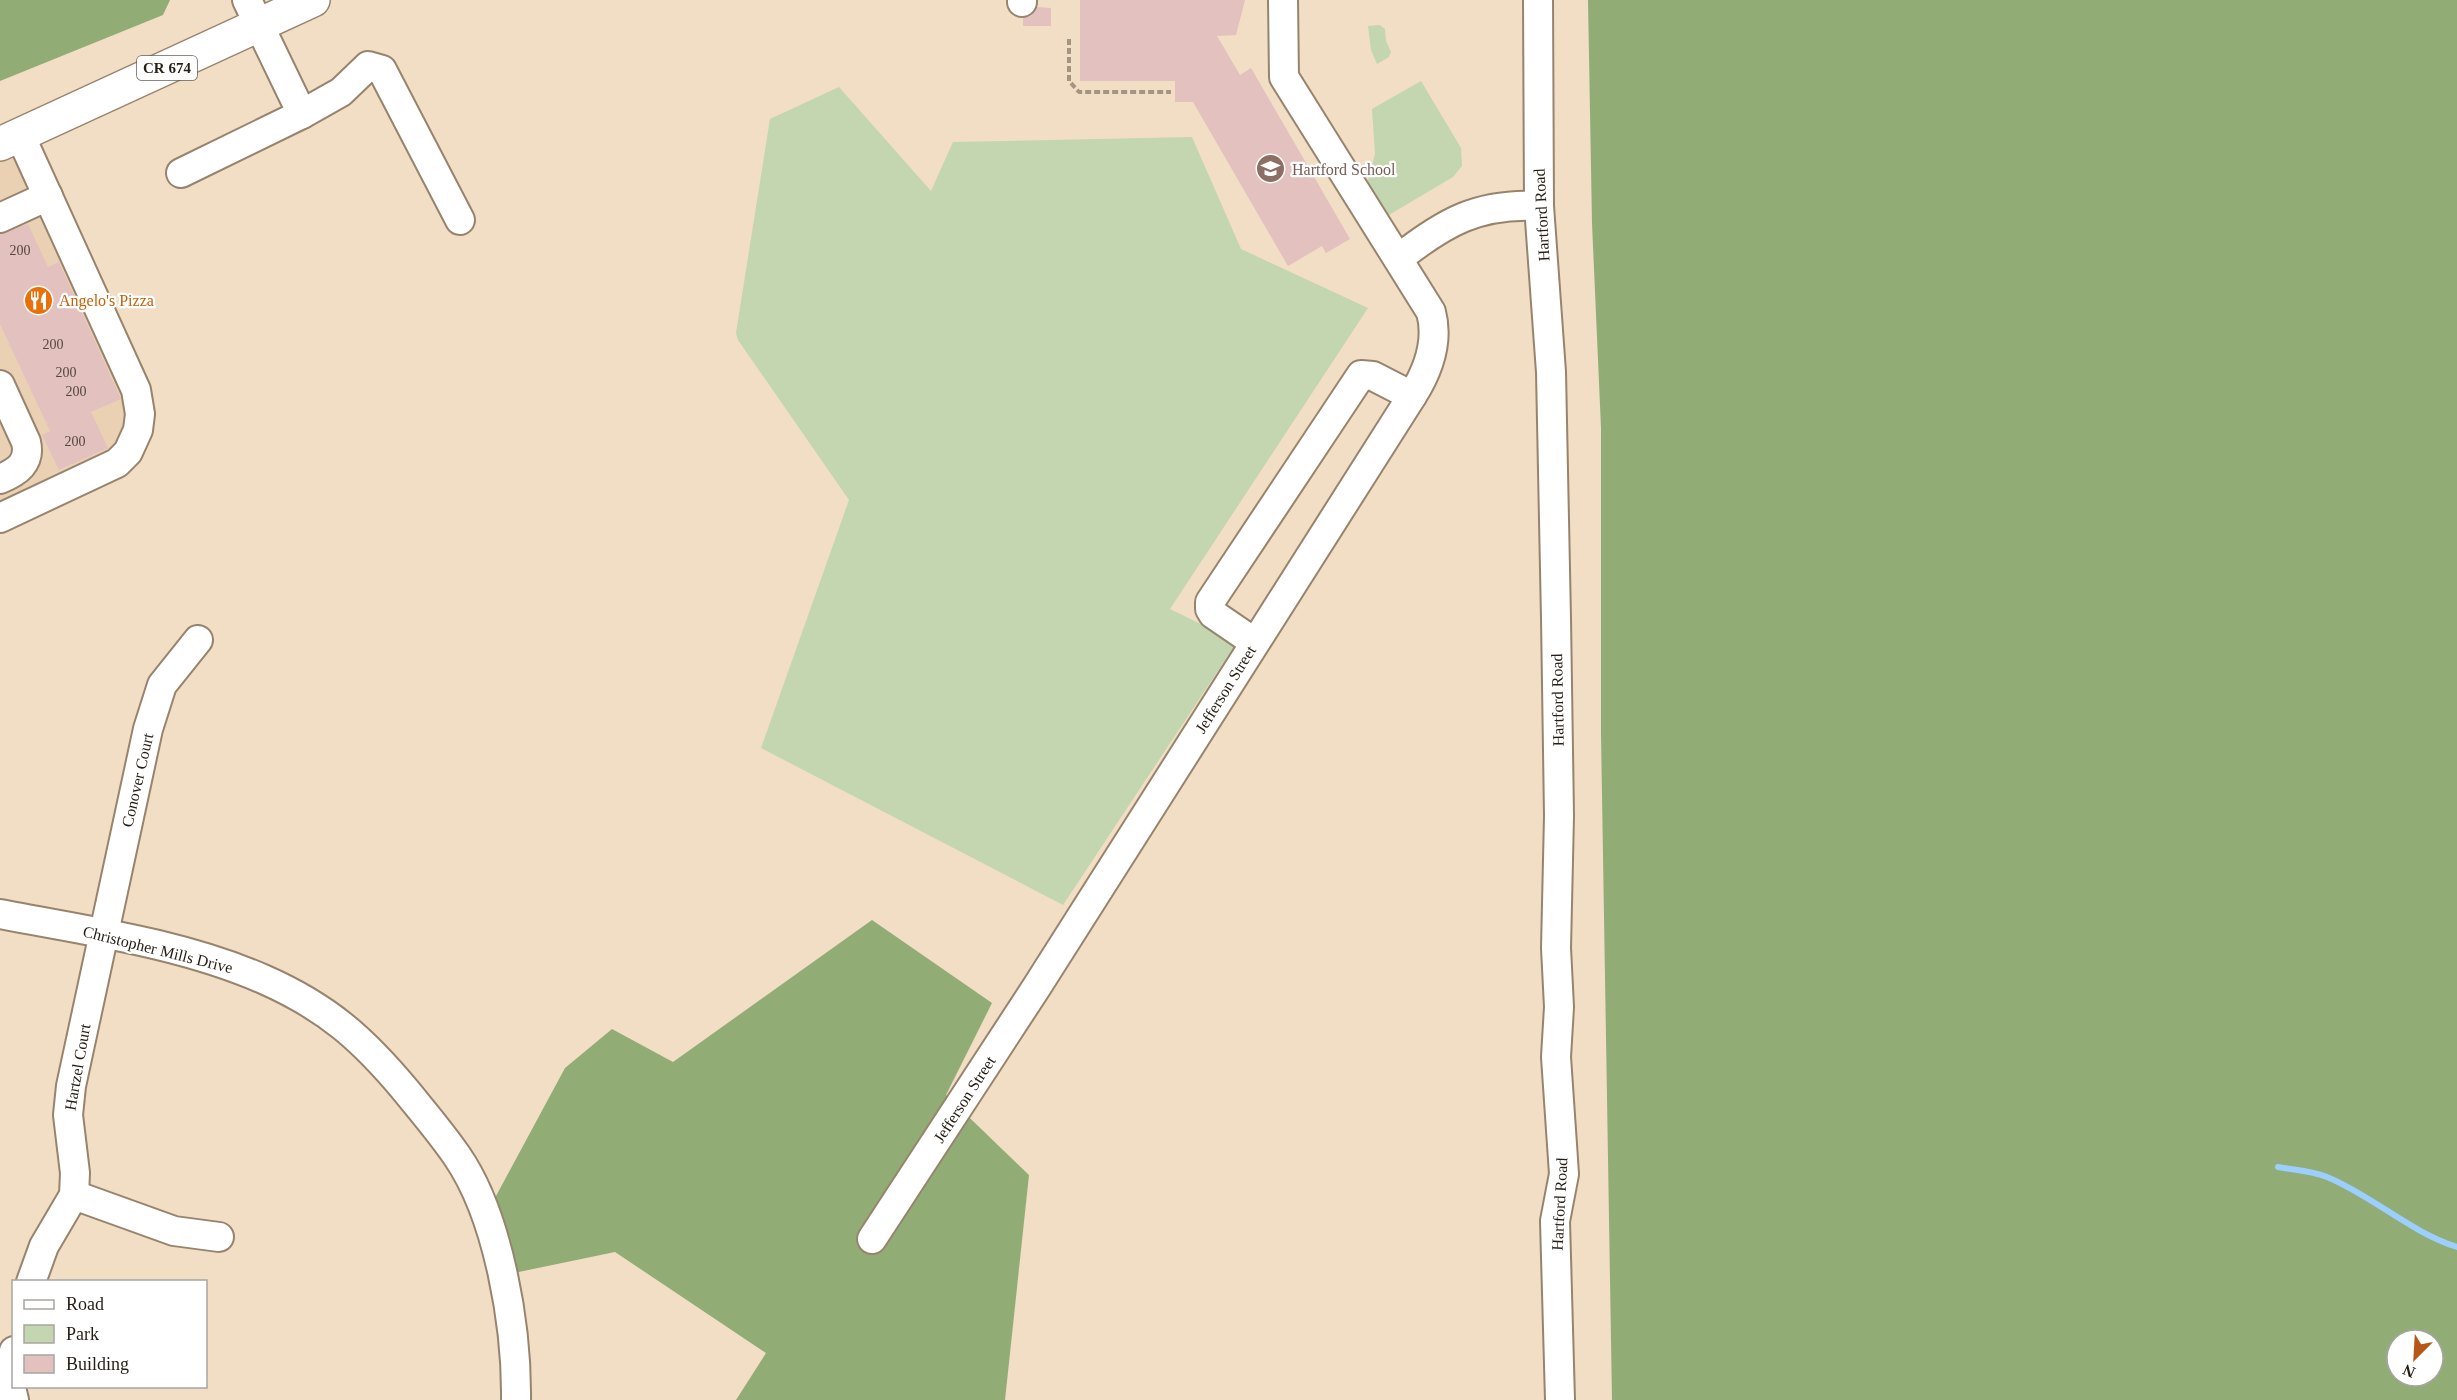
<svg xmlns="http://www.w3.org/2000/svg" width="2457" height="1400" font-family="'Times New Roman',serif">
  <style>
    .built { fill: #ebd1b3 }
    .green { fill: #c3d6b0 }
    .forest { fill: #91ad75; fill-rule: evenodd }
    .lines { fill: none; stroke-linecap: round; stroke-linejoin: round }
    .stream { stroke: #9ccffd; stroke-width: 6 }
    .building { fill: #e3c1be }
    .minor-casing { stroke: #97846e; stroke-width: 32 }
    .major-casing { stroke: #97846e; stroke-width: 36 }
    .path { stroke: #a49482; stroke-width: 4; stroke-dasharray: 6 3; stroke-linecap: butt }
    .minor { stroke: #fff; stroke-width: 28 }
    .major { stroke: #fff; stroke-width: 33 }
    .labels { text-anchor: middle; stroke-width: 4.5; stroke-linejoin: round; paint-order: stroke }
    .number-label { font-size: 14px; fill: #55473f }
    .shield { fill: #fff; stroke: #67625b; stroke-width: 1.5 }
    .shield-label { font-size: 15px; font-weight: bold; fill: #261e15 }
    .education-label { font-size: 16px; fill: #785e54; stroke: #fff; text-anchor: start }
    .street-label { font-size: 16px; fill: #261e15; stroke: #fff }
    .food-label { font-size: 16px; fill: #c56008; stroke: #fff; text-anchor: start }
  </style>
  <rect width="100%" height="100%" fill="#f2ddc5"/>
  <path class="built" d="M20,135L136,390L135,438L0,518V144Z"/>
  <g class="green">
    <path d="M1380,25L1385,29L1386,41L1391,52L1389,57L1377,64L1371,50L1368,26Z"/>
    <path d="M1421,81L1461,148L1462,166L1453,177L1377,222L1367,184L1375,154L1372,109Z"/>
    <path d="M839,87L931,191L953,142L1192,137L1241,249L1368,308L1170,609L1237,642L1063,905L761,748L849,500L738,340L736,333L770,119Z"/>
  </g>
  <g class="forest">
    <path d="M0,0H170L163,15L0,81Z"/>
    <path d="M1588,0H2457V1400H1612L1601,734V428L1592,223ZM2397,1340H2433V1376H2397Z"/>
    <path d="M872,920L992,1003L946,1095L1029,1175L1005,1400H736L766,1353L615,1252L509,1274L489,1209L565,1068L612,1029L673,1062Z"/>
  </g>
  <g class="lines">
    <path class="stream" d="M2278,1167C2294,1170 2312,1171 2327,1177C2373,1196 2410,1232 2457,1247"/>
  </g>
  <g class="building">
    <path d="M1080,0H1245L1236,35L1217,36L1240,75L1251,68L1350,239L1326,253L1322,246L1288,266L1193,102H1175V81H1080Z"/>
    <path d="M1037,7L1051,8V26H1023V18L1031,16Z"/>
    <path d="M28,224L48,267L59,262L121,399L91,412L108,448L59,470L42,435L50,431L0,324V234Z"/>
  </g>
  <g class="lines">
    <defs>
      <g id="minor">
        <path d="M1022,0V2"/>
        <path d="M1538,0L1539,206L1551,372L1556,618L1559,816L1556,948L1559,1007L1556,1057L1564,1174L1555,1221L1560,1400"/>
        <path d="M302,114L341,92L368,66L382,70L460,220"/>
        <path d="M181,173L302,114L247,0"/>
        <path d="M0,218L48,196"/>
        <path d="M1399,258C1445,222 1478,203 1539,206"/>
        <path d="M0,385L26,442C31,463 17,472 0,479"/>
        <path d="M0,518L117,463L128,452L138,430L140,414L136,390L20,135"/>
        <path d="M1254,642L1213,614L1210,609V602L1361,375L1373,376L1412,396"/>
        <path d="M0,914C88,931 180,943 263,979C327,1007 363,1039 407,1092C424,1113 442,1134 457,1156C499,1217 517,1327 516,1400"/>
        <path d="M74,1195L174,1231L219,1237"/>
        <path d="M872,1239L1036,988L1412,396C1428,371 1439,342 1431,312L1284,77L1283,0"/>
        <path d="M31,1282L44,1246L74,1195L75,1173L68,1115L71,1086L148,729L162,685L198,640"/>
        <path d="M14,1351L8,1375L14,1400"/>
      </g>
      <path id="major" d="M0,144L313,0"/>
    </defs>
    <use href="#minor" class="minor-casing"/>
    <use href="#major" class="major-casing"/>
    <path class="path" d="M1069,39V81L1079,92H1171"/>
    <use href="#minor" class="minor"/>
    <use href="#major" class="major"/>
  </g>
  <defs>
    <symbol id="school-disc" viewBox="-11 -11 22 22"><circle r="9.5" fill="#8d6e63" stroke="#fff"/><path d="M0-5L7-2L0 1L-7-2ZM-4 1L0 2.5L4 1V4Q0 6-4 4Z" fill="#fff"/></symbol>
    <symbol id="restaurant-disc" viewBox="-11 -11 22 22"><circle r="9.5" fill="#e8710a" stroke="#fff"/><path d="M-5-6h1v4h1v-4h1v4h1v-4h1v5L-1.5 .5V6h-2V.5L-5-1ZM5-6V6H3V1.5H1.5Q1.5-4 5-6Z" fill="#fff"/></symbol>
  </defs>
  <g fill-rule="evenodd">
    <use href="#school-disc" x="1254" y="152" width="33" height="33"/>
    <use href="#restaurant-disc" x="22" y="284" width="33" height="33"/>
  </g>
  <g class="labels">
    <g class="number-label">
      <text x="20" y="255">200</text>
      <text x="53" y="349">200</text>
      <text x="66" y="377">200</text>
      <text x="76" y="396">200</text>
      <text x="75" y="446">200</text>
    </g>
    <rect class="shield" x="137" y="56" width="60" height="24" rx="4.5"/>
    <g class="shield-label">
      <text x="167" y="73">CR 674</text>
    </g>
    <g class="education-label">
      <text x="1292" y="175">Hartford School</text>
    </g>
    <g class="street-label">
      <text transform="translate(1541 215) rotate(-93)" y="6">Hartford Road</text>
      <text transform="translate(1225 689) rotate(-58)" y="6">Jefferson Street</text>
      <text transform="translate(1557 700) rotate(-91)" y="6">Hartford Road</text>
      <text transform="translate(137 780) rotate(-77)" y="6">Conover Court</text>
      <text transform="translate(158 949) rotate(14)" y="6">Christopher Mills Drive</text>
      <text transform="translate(77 1067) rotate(-80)" y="6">Hartzel Court</text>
      <text transform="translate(964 1099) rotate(-57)" y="6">Jefferson Street</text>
      <text transform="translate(1559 1204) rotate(-87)" y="6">Hartford Road</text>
    </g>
    <g class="food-label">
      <text x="59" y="306">Angelo's Pizza</text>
    </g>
  </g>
  <rect x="12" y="1280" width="195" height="108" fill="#ffffff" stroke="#a8a5a1" stroke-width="1.5"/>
  <rect x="24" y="1300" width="30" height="9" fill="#ffffff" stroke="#a8a5a1" stroke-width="1.5"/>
  <text x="66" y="1310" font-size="18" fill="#261e15">Road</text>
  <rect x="24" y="1325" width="30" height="18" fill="#c3d6b0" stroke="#a8a5a1" stroke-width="1.5"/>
  <text x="66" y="1340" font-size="18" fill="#261e15">Park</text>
  <rect x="24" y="1355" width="30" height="18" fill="#e3c1be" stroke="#a8a5a1" stroke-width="1.5"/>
  <text x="66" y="1370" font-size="18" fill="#261e15">Building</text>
  <g transform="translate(2415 1358) rotate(204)"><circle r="28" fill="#ffffff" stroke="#a8a5a1" stroke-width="1.5"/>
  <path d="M0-4.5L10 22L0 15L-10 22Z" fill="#b85715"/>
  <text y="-9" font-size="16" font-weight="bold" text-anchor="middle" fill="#261e15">N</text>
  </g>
</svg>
